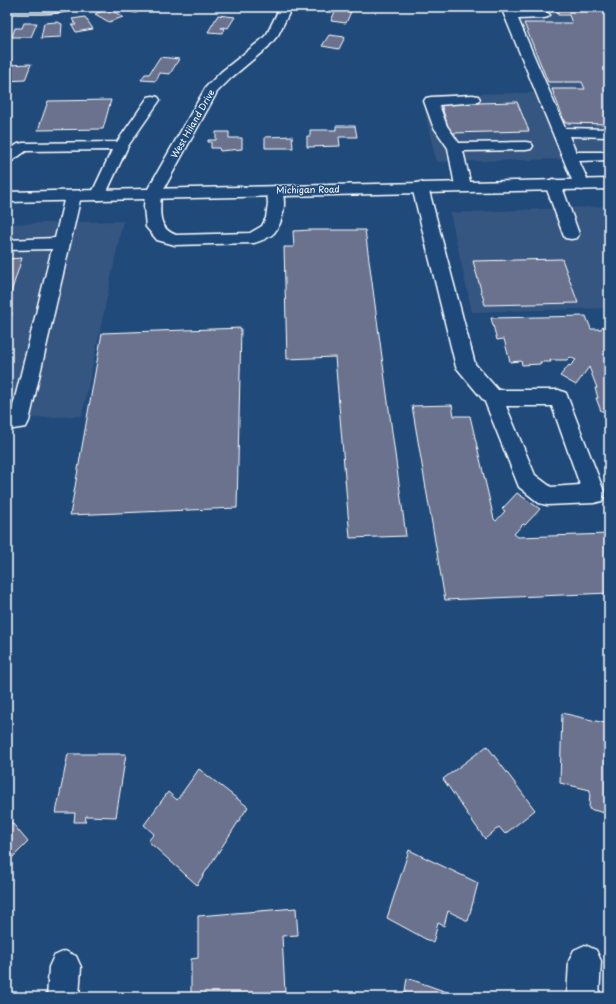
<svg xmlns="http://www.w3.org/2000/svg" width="616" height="1004" font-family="'Playpen Sans',sans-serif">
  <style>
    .built { fill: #365680 }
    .building { fill: #6b728e; stroke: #fff }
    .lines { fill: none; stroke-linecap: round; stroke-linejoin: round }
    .minor-casing { stroke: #fff; stroke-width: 3 }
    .major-casing { stroke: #fff; stroke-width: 3 }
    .minor { fill: #1f4a7a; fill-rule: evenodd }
    .major { fill: #1f4a7a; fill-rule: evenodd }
    .labels { text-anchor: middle; stroke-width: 3; stroke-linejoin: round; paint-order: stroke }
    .far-street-label { font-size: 9px; fill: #fff; stroke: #1f4a7a }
  </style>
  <rect width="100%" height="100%" fill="#1f4a7a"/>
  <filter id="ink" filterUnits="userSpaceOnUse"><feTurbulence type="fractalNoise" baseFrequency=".025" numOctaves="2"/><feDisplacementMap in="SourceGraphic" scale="8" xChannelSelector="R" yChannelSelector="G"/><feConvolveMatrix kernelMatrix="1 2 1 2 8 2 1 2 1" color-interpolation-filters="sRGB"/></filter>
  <g filter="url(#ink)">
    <g class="built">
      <path d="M502,7H609V158L436,162L423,102L435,94L534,93Z"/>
      <path d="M609,206V308L472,312L450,213Z"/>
      <path d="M123,221L82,416L7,419V224Z"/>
    </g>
    <g class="building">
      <path d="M124,7H146L136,13L124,10L127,8Z"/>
      <path d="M330,7H353L346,23L331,21L336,9H330Z"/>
      <path d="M452,7H482L481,10L471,9V11L452,10Z"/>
      <path d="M554,7H609V124L565,123L552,89H585L582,82H548L524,23H572L569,15H558Z"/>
      <path d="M105,10L109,13L113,11L123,17L109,22L95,14Z"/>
      <path d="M218,15L235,17L228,28L222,27L221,28L225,29L222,33L208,32Z"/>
      <path d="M85,17L93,29L76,32L72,25H76L72,19Z"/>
      <path d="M57,22L62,24L61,37L41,38L44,23Z"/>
      <path d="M24,23H37L31,37H12L15,28H22Z"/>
      <path d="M329,35L345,37L339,49L322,46Z"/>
      <path d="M160,57L179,59L170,74L160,73L156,81L141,80L145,74H149Z"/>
      <path d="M31,64L25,80L7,81L8,74H7V65Z"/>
      <path d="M111,100L103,129L38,130L48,101Z"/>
      <path d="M517,102L529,131L450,133L441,104Z"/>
      <path d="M336,126H355L357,137H339L340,146L307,147V136H310V130H336Z"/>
      <path d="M216,132H229V138H242V149L220,151L219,148H211V142H208V140H216Z"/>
      <path d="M292,136L293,148H265V137Z"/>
      <path d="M310,230H365L406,536L350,538L335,357L287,359L284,247H294L293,231Z"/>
      <path d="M22,258L7,305V259Z"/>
      <path d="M562,259L578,303L485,305L473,261Z"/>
      <path d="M7,313H12L7,329Z"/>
      <path d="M586,316L591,329H601L603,326L609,329V423L604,411H601L596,398H598L595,388H597L589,367L576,385L560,376L569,365L570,366L576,360L570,357L567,360H550L551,362H540L541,364L522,365L521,361L510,362L504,339L497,340L491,318Z"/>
      <path d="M241,328L237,508L70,515L102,333Z"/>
      <path d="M452,405L454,416H470L494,519L496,521L505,511L502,509L517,493L540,509L525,525L523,524L514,534L518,537L609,534V593L445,600L412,406Z"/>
      <path d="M562,713L609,724V814L589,809L590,790L560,783Z"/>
      <path d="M487,746L535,810L505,834L499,827L485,839L443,779Z"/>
      <path d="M68,754H126L116,817L86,816L85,822H74L75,813H56Z"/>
      <path d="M199,769L248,807L197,885L148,841L154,834L144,825L168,792L177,800Z"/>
      <path d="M7,817L28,842L7,863Z"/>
      <path d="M409,850L478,883L468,921L448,911L444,926L438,923L433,943L387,918Z"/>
      <path d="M296,908L298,935L282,936L285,992L227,997H191V959L198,958V916Z"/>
      <path d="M407,978L461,997H404Z"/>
    </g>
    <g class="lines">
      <defs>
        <g id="minor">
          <path d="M7,7H77L75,9C53,15 29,13 7,13Z"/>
          <path d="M280,7H292L278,35L268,47L231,78L217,92L161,194C160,211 157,228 176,235L250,233L262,226L266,218L268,204L267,191L270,188L275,186L280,188C288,199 283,223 274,233C269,238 261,241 254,243L175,245L157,240L146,227L144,207L145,194L206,87L221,72L260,41L267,34Z"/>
          <path d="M501,7H513L515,12H544L548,13L550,15L548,17L544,18L518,19L565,128L609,129V137L569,136L576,152H609V160L579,161L590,185L587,188L582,190L577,188L574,185Z"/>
          <path d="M473,95L478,96L480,99L478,102L439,105L447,126L459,143L526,142L531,143L533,146L531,149L526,150L463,151L471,186L468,189L463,191L458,189L455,186L448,148L433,126L424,101L426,98L431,97Z"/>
          <path d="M153,96L158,97L160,100L128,146L104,198L99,200L94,198L91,195L112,150L26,151L12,161L7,162V151L18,144L23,143L117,142L148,97Z"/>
          <path d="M553,179L558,181L561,184L579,234L577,238L571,239L565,238L563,234L545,184L548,181Z"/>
          <path d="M420,182L425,184L428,187L475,364L498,390H559L566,393L605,494L602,501L594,503L547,505L539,503L519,487L485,402L456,367L412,187L415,184ZM506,406H552L580,485L551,487L535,475Z"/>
          <path d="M73,191L78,193L81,196L29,421L26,427L7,430V414H11L52,249L7,250V240L55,238L65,196L68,193Z"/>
          <path d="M585,945L596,950L601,961L599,997H567L569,961L574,950Z"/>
          <path d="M65,951L76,956L81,967L79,997H47L49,967L54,956Z"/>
        </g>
        <path id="major" d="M609,179V189L7,202V192Z"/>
      </defs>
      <use href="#minor" class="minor-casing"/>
      <use href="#major" class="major-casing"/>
      <use href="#minor" class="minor"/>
      <use href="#major" class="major"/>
    </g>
  </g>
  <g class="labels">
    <g class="far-street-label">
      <text transform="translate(193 124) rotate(-60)" y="3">West Hiland Drive</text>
      <text transform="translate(308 190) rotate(-1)" y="3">Michigan Road</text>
    </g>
  </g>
  <rect width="616" height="1004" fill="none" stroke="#1f4a7a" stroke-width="24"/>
  <rect x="12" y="12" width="592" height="980" fill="none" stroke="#fff" stroke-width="1.5" filter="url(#ink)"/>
</svg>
